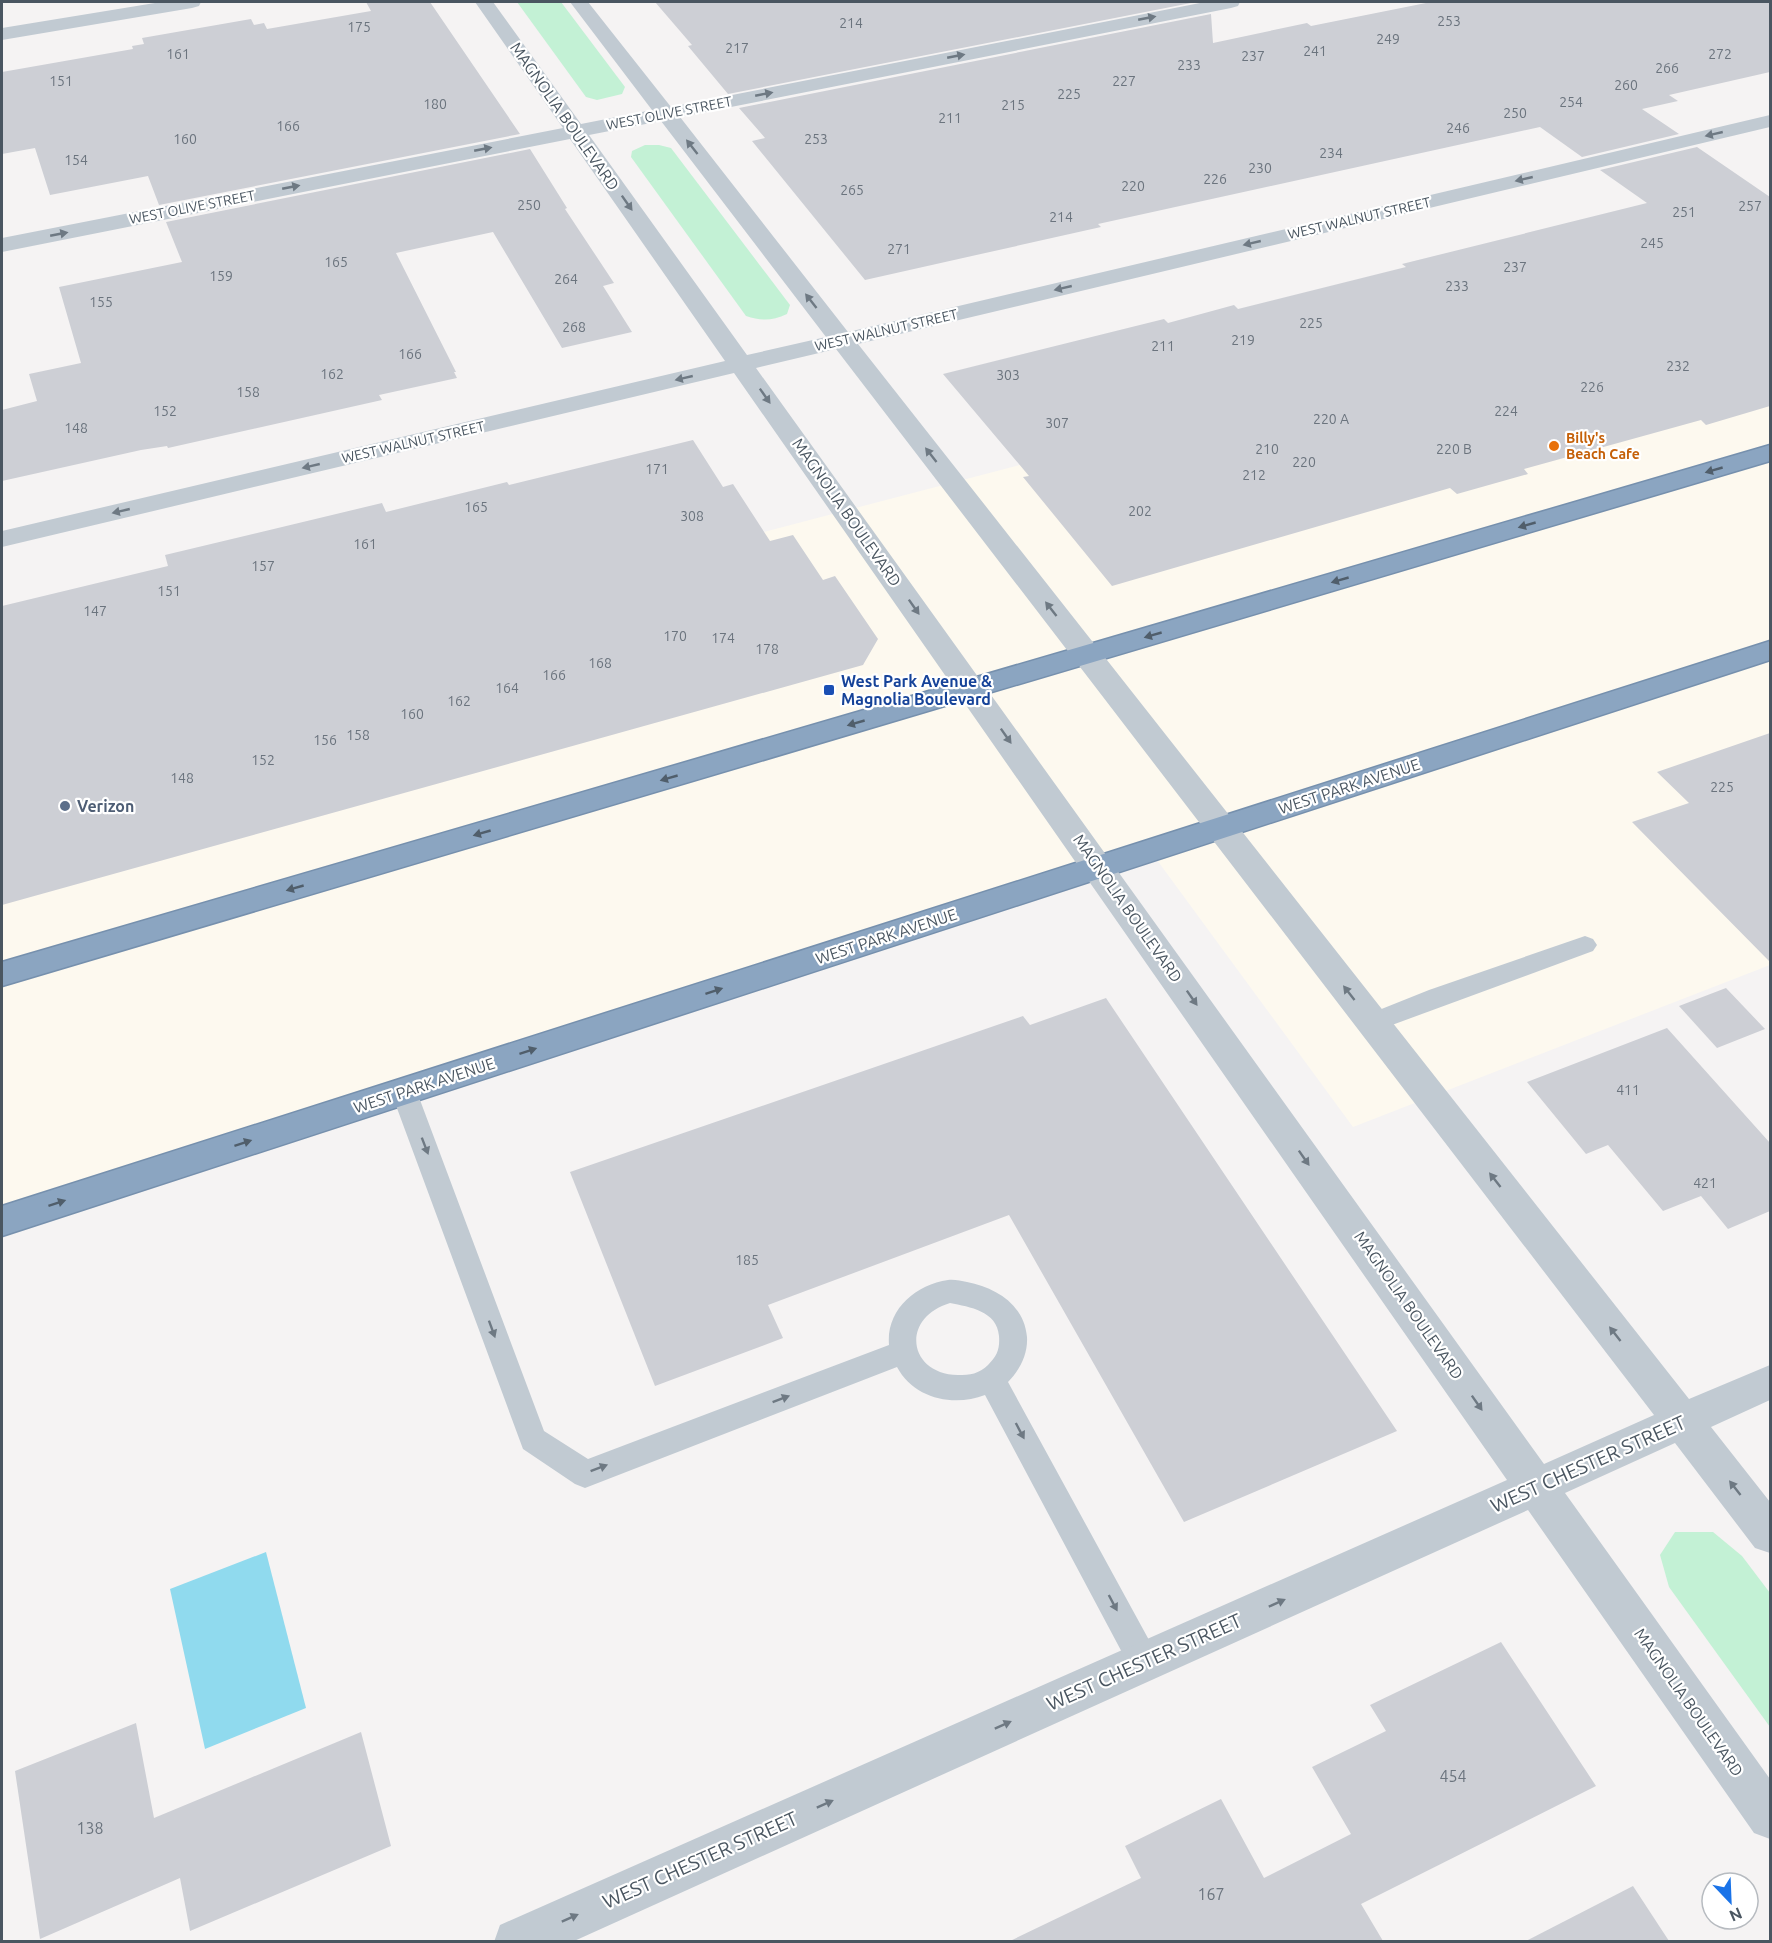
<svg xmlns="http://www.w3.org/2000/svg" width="1772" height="1943" font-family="Ubuntu,sans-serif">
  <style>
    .commercial { fill: #fdf9ef }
    .green { fill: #c3f1d5 }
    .water { fill: #90daee }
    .building { fill: #cdcfd5 }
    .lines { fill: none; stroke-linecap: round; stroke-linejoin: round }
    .highway-casing { stroke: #7690ad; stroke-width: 3 }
    .lane { fill: #c1cad2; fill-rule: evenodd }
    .street { fill: #c1cad2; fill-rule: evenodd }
    .highway { fill: #8ba5c1; fill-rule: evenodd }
    .oneway { fill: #6e7983 }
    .oneway2 { fill: #505e6b }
    .food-dot { fill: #e8710a; stroke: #fff; stroke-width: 2 }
    .transit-dot { fill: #1a4fb4; stroke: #fff; stroke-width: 2 }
    .service-dot { fill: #5c6f8a; stroke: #fff; stroke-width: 2 }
    .labels { text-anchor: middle; stroke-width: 4.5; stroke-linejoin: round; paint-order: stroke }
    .number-label { font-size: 14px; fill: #6b747e }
    .far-street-label { font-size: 14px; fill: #4a5661; stroke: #fff }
    .far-food-label { font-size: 14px; font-weight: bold; fill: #c56008; stroke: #fff; text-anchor: start }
    .street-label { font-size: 16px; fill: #4a5661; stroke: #fff }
    .transit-label { font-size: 16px; font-weight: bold; fill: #164399; stroke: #fff; text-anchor: start }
    .service-label { font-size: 16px; font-weight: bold; fill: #4e5e75; stroke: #fff; text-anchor: start }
    .near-number-label { font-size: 16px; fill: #6b747e }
    .near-street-label { font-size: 20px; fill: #4a5661; stroke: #fff }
  </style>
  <rect width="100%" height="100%" fill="#f5f3f3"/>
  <path class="commercial" d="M1770,269V965L1353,1127L1157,860L2,1235V731Z"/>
  <g class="green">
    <path d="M517,2H561L625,87L622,94L597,100L586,97Z"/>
    <path d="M645,145H659L671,148L790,305L787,314C772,321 761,321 746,316L631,157L632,151Z"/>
    <path d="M1675,1532H1713L1742,1556L1770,1593V1727L1669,1587L1660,1555Z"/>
  </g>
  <path class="water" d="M266,1552L306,1708L205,1749L170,1589Z"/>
  <g class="building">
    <path d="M366,2H430L520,134L159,205L148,176L50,195L35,148L2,154V72L133,49L132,46L144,44L142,38L251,19L254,25L264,23L267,29L371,11Z"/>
    <path d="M655,2H1196L728,94L688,46L692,45Z"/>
    <path d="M1431,2H1770V72L1669,95L1678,101L1642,109L1679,134L1582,157L1540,127L1098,224L1101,227L865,280L752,141L765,138L739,108L1211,14L1213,43L1307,23L1311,26Z"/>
    <path d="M1697,147L1770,197V406L1706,425L1701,420L1524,469L1528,474L1457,494L1450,488L1112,586L1023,477L1029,476L943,374L1164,319L1168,323L1234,305L1238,309L1406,267L1402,264L1647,203L1600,170Z"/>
    <path d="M530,149L567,208L565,209L614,283L603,286L632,332L562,348L493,232L396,253L456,372H454L457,378L379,395L382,400L168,448L167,446L141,450L2,481V410L37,401L29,374L81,363L59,287L182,262L166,222Z"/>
    <path d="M693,440L723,487L733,484L770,541L793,535L823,580L835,576L878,639L863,665L2,905V606L168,566L165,555L382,503L386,512L507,482L509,485Z"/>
    <path d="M1770,733V962L1632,822L1689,803L1657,772Z"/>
    <path d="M1726,988L1765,1029L1717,1048L1679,1006Z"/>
    <path d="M1106,998L1397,1431L1184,1522L1009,1215L768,1305L783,1338L655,1386L570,1172L1023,1016L1030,1025Z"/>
    <path d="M1667,1028L1770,1143V1211L1728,1229L1701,1196L1663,1211L1608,1145L1586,1154L1527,1082Z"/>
    <path d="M1501,1642L1596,1786L1361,1904L1383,1941H1010L1141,1878L1125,1846L1221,1799L1264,1878L1351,1834L1312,1767L1386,1731L1370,1705Z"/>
    <path d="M136,1723L154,1818L361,1732L391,1846L190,1931L180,1878L40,1939L15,1771Z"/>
    <path d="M1633,1886L1669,1941H1526Z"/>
  </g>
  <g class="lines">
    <defs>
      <g id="highway">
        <path d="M1770,445V461L2,986V962Z"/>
        <path d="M1770,641V660L2,1236V1206Z"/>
      </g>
    </defs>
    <use href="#highway" class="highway-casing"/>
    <g class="lane">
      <path d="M1585,936L1593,939L1597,945L1593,951L1373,1032L1364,1030L1361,1023L1364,1016L1429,990Z"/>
      <path d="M404,1082L413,1085L417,1092L544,1431L588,1459L889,1345C886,1310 915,1285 948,1280C954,1279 961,1281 967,1282C996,1288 1024,1304 1027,1337C1028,1354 1020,1370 1008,1382L1155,1651L1160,1662L1155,1673L1144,1677L1133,1673L985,1395C954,1407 914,1399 897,1367L585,1488L575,1484L523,1449L391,1092L395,1085ZM950,1303C970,1307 997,1311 999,1336C1000,1349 997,1356 988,1365C979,1374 970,1375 958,1375C908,1374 900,1318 950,1303Z"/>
    </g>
    <g class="street">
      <path d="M161,2H201L199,6L192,8L2,40V28Z"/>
      <path d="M475,2H493L581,124L652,110L570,2H588L671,107L1205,2H1240L1238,6L1231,8L680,117L848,332L1770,115V127L858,344L1689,1399L1770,1365V1400L1711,1427L1770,1502V1553L1755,1548L1675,1443L1565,1493L1770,1779V1839L1754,1833L1528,1510L572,1942H494L500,1925L1507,1480L734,373L2,547V531L725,361L570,139L2,252V238L563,128ZM661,121L826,337L747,355L589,135ZM836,349L1654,1415L1544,1464L756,368Z"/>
    </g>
    <use href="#highway" class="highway"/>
  </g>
  <defs><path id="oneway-solid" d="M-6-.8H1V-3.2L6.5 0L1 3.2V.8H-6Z" transform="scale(1.5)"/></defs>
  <g class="oneway">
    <use href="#oneway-solid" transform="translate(1147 18) rotate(-11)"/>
    <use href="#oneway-solid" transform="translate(956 56) rotate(-11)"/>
    <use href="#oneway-solid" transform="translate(764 94) rotate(-11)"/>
    <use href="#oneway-solid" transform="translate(1714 134) rotate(167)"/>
    <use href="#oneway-solid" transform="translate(692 147) rotate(-128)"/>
    <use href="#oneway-solid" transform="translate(483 149) rotate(-11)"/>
    <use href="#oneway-solid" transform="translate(1524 179) rotate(167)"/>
    <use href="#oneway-solid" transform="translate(291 187) rotate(-11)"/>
    <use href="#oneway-solid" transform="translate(627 203) rotate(55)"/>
    <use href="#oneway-solid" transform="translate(59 234) rotate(-11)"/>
    <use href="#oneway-solid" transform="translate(1252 243) rotate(167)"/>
    <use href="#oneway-solid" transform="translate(1063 288) rotate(167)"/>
    <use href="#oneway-solid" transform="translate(811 301) rotate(-128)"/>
    <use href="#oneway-solid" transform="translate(684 378) rotate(167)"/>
    <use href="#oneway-solid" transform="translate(765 396) rotate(55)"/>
    <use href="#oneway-solid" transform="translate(931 455) rotate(-128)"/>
    <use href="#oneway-solid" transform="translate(311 466) rotate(167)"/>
    <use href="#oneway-solid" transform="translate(121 511) rotate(167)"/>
    <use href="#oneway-solid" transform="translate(914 607) rotate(55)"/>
    <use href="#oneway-solid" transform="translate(1051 609) rotate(-128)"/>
    <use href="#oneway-solid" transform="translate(1006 736) rotate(55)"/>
    <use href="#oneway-solid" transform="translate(1349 993) rotate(-128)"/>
    <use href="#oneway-solid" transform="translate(1192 998) rotate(55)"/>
    <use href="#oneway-solid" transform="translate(425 1146) rotate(69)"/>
    <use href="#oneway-solid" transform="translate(1304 1158) rotate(55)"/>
    <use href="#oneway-solid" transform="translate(1495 1180) rotate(-128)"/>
    <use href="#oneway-solid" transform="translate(492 1329) rotate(70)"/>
    <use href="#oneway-solid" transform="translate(1615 1334) rotate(-128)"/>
    <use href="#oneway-solid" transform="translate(781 1399) rotate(-21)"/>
    <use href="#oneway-solid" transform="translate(1477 1403) rotate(55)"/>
    <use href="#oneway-solid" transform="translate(1020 1431) rotate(62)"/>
    <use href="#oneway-solid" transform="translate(599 1468) rotate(-21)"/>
    <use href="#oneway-solid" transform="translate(1735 1488) rotate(-128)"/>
    <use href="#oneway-solid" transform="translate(1113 1603) rotate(62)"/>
    <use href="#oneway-solid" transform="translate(1277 1603) rotate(-24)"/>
    <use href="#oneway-solid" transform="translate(1003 1725) rotate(-24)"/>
    <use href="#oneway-solid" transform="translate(825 1804) rotate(-24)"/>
    <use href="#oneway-solid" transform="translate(570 1918) rotate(-24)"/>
  </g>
  <g class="oneway2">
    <use href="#oneway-solid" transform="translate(1714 470) rotate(164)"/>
    <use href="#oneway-solid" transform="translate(1527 525) rotate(164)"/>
    <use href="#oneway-solid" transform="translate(1340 580) rotate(164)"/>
    <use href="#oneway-solid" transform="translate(1153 635) rotate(164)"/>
    <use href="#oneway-solid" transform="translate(856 723) rotate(164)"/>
    <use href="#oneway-solid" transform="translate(669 778) rotate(164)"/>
    <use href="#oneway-solid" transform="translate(482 833) rotate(164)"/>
    <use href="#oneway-solid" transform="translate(295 888) rotate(164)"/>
    <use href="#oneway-solid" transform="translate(714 991) rotate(-18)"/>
    <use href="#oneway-solid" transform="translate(528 1051) rotate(-18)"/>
    <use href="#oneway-solid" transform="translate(243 1143) rotate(-18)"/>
    <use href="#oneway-solid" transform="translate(57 1203) rotate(-18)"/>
  </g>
  <circle class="food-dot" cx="1554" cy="446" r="6"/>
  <rect class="transit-dot" x="823" y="684" width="12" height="12" rx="3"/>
  <circle class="service-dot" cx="65" cy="806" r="6"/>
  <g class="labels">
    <g class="number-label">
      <text x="1449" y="26">253</text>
      <text x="851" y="28">214</text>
      <text x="359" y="32">175</text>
      <text x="1388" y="44">249</text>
      <text x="737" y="53">217</text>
      <text x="1315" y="56">241</text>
      <text x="178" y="59">161</text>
      <text x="1720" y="59">272</text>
      <text x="1253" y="61">237</text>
      <text x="1189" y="70">233</text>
      <text x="1667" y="73">266</text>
      <text x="61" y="86">151</text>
      <text x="1124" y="86">227</text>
      <text x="1626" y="90">260</text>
      <text x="1069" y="99">225</text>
      <text x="1571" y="107">254</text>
      <text x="435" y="109">180</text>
      <text x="1013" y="110">215</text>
      <text x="1515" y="118">250</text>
      <text x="950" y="123">211</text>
      <text x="288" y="131">166</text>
      <text x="1458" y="133">246</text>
      <text x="185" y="144">160</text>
      <text x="816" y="144">253</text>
      <text x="1331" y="158">234</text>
      <text x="76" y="165">154</text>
      <text x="1260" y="173">230</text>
      <text x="1215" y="184">226</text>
      <text x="1133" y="191">220</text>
      <text x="852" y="195">265</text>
      <text x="529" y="210">250</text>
      <text x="1750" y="211">257</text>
      <text x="1684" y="217">251</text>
      <text x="1061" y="222">214</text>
      <text x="1652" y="248">245</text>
      <text x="899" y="254">271</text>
      <text x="336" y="267">165</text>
      <text x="1515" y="272">237</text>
      <text x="221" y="281">159</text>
      <text x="566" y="284">264</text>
      <text x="1457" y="291">233</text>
      <text x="101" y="307">155</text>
      <text x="1311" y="328">225</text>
      <text x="574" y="332">268</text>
      <text x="1243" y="345">219</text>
      <text x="1163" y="351">211</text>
      <text x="410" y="359">166</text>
      <text x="1678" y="371">232</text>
      <text x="332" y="379">162</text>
      <text x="1008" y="380">303</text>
      <text x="1592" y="392">226</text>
      <text x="248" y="397">158</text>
      <text x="165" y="416">152</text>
      <text x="1506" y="416">224</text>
      <text x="1331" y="424">220 A</text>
      <text x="1057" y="428">307</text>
      <text x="76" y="433">148</text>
      <text x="1267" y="454">210</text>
      <text x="1454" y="454">220 B</text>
      <text x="1304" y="467">220</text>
      <text x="657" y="474">171</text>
      <text x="1254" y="480">212</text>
      <text x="476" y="512">165</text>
      <text x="1140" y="516">202</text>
      <text x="692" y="521">308</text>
      <text x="365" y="549">161</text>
      <text x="263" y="571">157</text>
      <text x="169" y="596">151</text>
      <text x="95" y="616">147</text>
      <text x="675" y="641">170</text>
      <text x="723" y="643">174</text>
      <text x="767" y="654">178</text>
      <text x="600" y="668">168</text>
      <text x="554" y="680">166</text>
      <text x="507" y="693">164</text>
      <text x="459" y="706">162</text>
      <text x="412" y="719">160</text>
      <text x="358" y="740">158</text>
      <text x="325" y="745">156</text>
      <text x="263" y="765">152</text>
      <text x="182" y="783">148</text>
      <text x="1722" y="792">225</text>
      <text x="1628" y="1095">411</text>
      <text x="1705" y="1188">421</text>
      <text x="747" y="1265">185</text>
    </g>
    <g class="far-street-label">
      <text transform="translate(669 113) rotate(-11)" y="5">WEST OLIVE STREET</text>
      <text transform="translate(192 207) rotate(-11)" y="5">WEST OLIVE STREET</text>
      <text transform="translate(1359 218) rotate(-13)" y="5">WEST WALNUT STREET</text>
      <text transform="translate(886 330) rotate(-13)" y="5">WEST WALNUT STREET</text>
      <text transform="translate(413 442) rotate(-13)" y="5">WEST WALNUT STREET</text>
    </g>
    <g class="far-food-label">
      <text x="1566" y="443">Billy's<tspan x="1566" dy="16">Beach Cafe</tspan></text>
    </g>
    <g class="street-label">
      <text transform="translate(565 116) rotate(55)" y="6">MAGNOLIA BOULEVARD</text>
      <text transform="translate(847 512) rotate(55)" y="6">MAGNOLIA BOULEVARD</text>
      <text transform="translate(1349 786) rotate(-18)" y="6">WEST PARK AVENUE</text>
      <text transform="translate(1128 908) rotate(55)" y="6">MAGNOLIA BOULEVARD</text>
      <text transform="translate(886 936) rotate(-18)" y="6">WEST PARK AVENUE</text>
      <text transform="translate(424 1085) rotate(-18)" y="6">WEST PARK AVENUE</text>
      <text transform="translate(1409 1305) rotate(55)" y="6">MAGNOLIA BOULEVARD</text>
      <text transform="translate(1689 1702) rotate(55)" y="6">MAGNOLIA BOULEVARD</text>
    </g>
    <g class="transit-label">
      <text x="841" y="687">West Park Avenue &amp;<tspan x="841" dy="18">Magnolia Boulevard</tspan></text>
    </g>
    <g class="service-label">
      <text x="77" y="812">Verizon</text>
    </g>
    <g class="near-number-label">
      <text x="1453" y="1782">454</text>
      <text x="90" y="1834">138</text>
      <text x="1211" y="1900">167</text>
    </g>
    <g class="near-street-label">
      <text transform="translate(1588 1464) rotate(-24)" y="7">WEST CHESTER STREET</text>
      <text transform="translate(1144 1662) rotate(-24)" y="7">WEST CHESTER STREET</text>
      <text transform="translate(700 1860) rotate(-24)" y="7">WEST CHESTER STREET</text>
    </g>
  </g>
  <rect width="1772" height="1943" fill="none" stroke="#4a5661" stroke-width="6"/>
  <g transform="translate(1730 1901) rotate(157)"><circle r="28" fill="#ffffff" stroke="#b7bbc0" stroke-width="1.5"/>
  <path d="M0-4.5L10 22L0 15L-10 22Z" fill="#1a73e8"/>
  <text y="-9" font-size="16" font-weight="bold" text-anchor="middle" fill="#4a5661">N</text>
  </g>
</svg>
